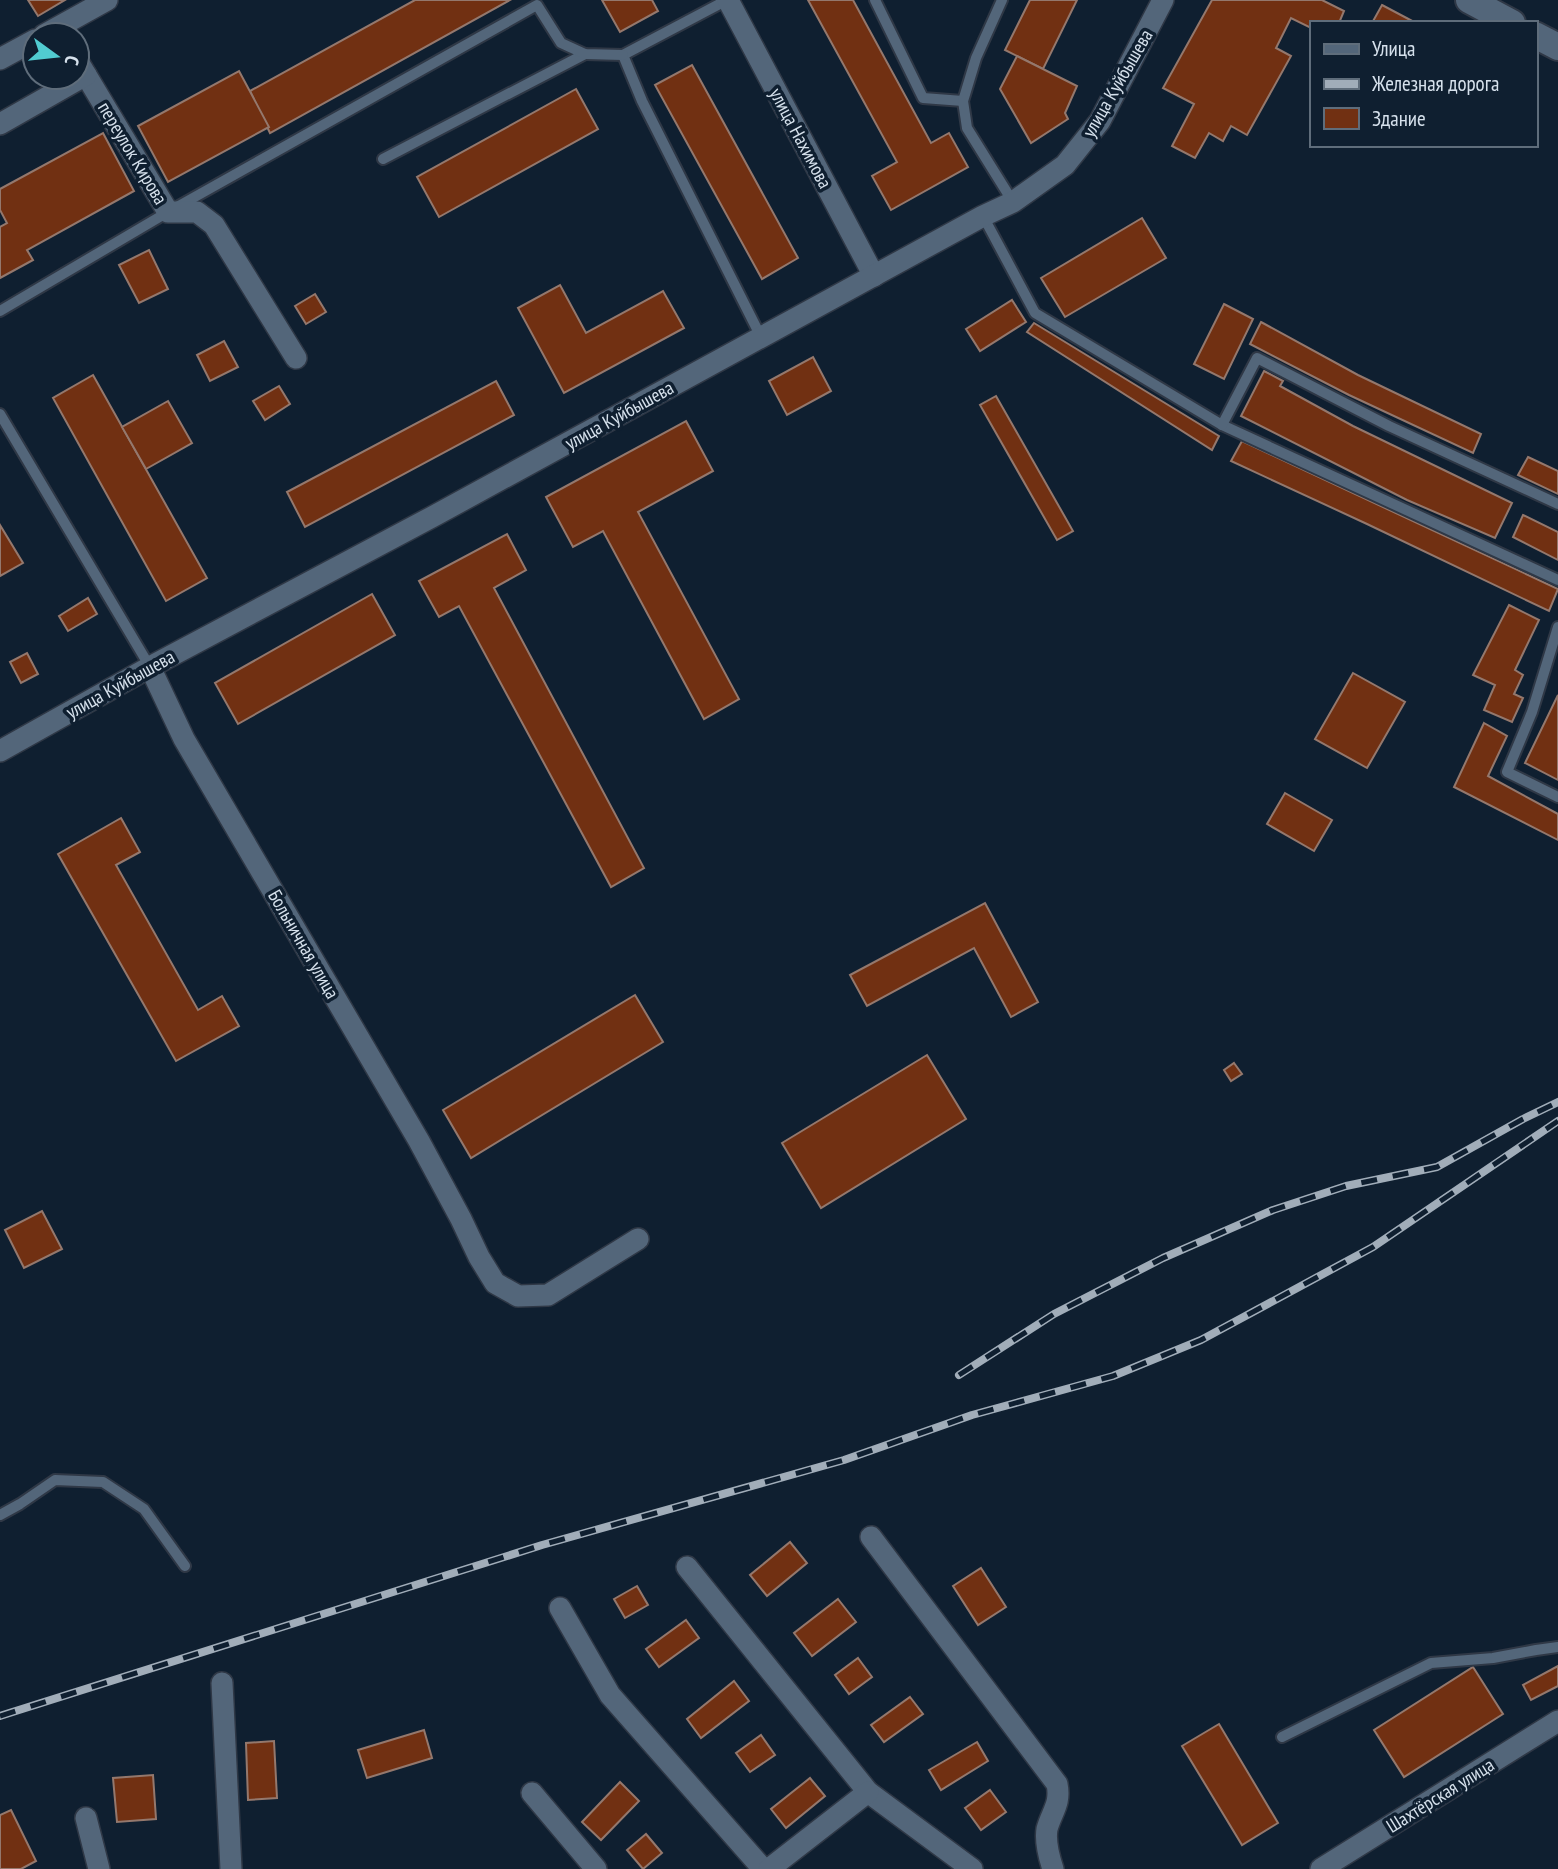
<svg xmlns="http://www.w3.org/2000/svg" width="1558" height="1869" font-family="'PT Sans Narrow',sans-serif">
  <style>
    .building { fill: #713012; stroke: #94786d; stroke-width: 2 }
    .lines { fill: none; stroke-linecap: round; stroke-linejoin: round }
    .service-casing { stroke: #2f3846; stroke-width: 14 }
    .minor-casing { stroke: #2f3846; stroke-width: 24 }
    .tertiary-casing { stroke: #2f3846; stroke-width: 30 }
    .service { stroke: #53667a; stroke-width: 10 }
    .minor { stroke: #53667a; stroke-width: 21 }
    .tertiary { stroke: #53667a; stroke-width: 26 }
    .rail-casing { stroke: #a1adb9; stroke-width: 8 }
    .rail { stroke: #0f1f30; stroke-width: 5; stroke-dasharray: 16; stroke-linecap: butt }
    .labels { text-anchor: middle; stroke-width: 7; stroke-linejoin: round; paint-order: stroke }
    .street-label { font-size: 19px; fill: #d6e1ec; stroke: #0f1f30 }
  </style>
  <rect width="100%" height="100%" fill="#0f1f30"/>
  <g class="building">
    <path d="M28,0H65L38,16Z"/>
    <path d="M415,0H510L270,133L250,91Z"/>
    <path d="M602,0H652L658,11L620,32Z"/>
    <path d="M808,0H853L931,143L949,133L968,167L891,210L872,176L897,162Z"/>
    <path d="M1030,0H1077L1043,69L1005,50Z"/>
    <path d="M1212,0H1322L1344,11L1339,23H1311V28L1291,18L1276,48L1291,56L1247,135L1231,126L1223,141L1209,133L1195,158L1172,146L1194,104L1163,88Z"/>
    <path d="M1382,5L1416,23H1372Z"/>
    <path d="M1017,56L1077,86L1065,113L1068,119L1031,143L1000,89Z"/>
    <path d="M692,65L798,258L762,279L655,85Z"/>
    <path d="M239,71L269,127L168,182L138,126Z"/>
    <path d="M576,89L598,129L439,217L417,177Z"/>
    <path d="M103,133L134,191L27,250L33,260L0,278V227L7,223L0,210V189Z"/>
    <path d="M1142,218L1166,258L1065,317L1041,278Z"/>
    <path d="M149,250L168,289L139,303L119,265Z"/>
    <path d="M560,285L586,333L663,291L684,328L564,393L518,308Z"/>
    <path d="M315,294L326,312L306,324L295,306Z"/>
    <path d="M1012,300L1026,322L980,351L966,329Z"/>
    <path d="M1224,304L1253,319L1224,379L1194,364Z"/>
    <path d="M1261,322L1358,375L1481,434L1473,453L1349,395L1250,344Z"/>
    <path d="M1034,323L1219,436L1212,450L1027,332Z"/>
    <path d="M224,341L238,367L210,381L197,355Z"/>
    <path d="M813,357L831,391L787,415L769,381Z"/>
    <path d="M1264,371L1283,381L1280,386L1353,426L1512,503L1495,538L1407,500L1241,416Z"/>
    <path d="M93,375L207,578L166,601L53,398Z"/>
    <path d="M496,381L514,415L305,527L287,492Z"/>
    <path d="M279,386L290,404L265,420L253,401Z"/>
    <path d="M996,396L1073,531L1057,540L980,405Z"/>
    <path d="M168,401L192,443L146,469L122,427Z"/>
    <path d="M686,421L713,471L638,512L739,699L704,719L603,531L573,547L546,497Z"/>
    <path d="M1242,441L1558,589L1549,611L1367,524L1231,461Z"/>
    <path d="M1528,457L1558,471V494L1518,475Z"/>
    <path d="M1523,515L1558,532V560L1513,537Z"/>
    <path d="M0,525L23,563L0,576Z"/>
    <path d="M507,534L526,570L494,588L644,868L611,887L459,606L439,617L419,581Z"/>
    <path d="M372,594L395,635L238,724L215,683Z"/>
    <path d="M88,598L97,614L68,631L59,616Z"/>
    <path d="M1509,605L1539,620L1515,670L1523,675L1514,694L1523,698L1512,722L1484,710L1495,685L1473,675Z"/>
    <path d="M27,653L38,674L21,683L10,662Z"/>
    <path d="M1353,673L1405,702L1367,768L1315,739Z"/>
    <path d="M1558,695V780L1525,763Z"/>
    <path d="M1484,723L1507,736L1488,776L1558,814V840L1454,787Z"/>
    <path d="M1285,793L1332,820L1314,851L1267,824Z"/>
    <path d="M121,818L140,852L116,865L198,1010L222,996L239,1026L176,1061L58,854Z"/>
    <path d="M985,903L1038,1002L1011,1017L974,948L867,1006L850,975Z"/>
    <path d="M635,995L663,1042L471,1158L443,1110Z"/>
    <path d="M927,1055L966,1119L821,1208L782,1143Z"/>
    <path d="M1234,1063L1242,1074L1231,1081L1224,1070Z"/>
    <path d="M42,1211L62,1249L24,1268L5,1230Z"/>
    <path d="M790,1542L807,1563L767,1596L750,1575Z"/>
    <path d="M981,1568L1006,1607L978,1625L953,1586Z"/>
    <path d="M637,1586L648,1605L625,1618L614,1599Z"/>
    <path d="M838,1599L856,1622L812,1656L794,1633Z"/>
    <path d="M686,1620L699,1638L659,1667L646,1649Z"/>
    <path d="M858,1658L872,1677L849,1694L835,1675Z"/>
    <path d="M1558,1666V1686L1531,1700L1523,1685Z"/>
    <path d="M1473,1667L1503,1714L1404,1777L1374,1730Z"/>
    <path d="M734,1681L749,1701L701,1738L687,1719Z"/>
    <path d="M910,1697L923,1714L884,1742L871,1725Z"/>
    <path d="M1219,1724L1278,1823L1242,1845L1182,1746Z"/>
    <path d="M424,1730L432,1758L367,1778L358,1750Z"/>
    <path d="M761,1735L775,1755L750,1772L736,1753Z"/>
    <path d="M274,1741L277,1798L248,1800L246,1743Z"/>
    <path d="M977,1742L988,1761L941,1790L929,1770Z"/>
    <path d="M153,1775L156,1819L117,1822L113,1778Z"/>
    <path d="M810,1778L825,1796L786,1828L771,1809Z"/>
    <path d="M620,1782L639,1801L601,1840L582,1822Z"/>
    <path d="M990,1790L1006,1812L981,1830L965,1808Z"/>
    <path d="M11,1810L36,1861L21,1869H0V1815Z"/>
    <path d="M646,1834L662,1853L643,1869L627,1850Z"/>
  </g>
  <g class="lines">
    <defs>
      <g id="service">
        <path d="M727,0L623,55L642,101L761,337"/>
        <path d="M875,0L923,98L963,101"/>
        <path d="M1002,0L976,58L963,101L967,128L1013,202"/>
        <path d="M383,159L585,54"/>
        <path d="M983,216L1035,313L1222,425L1558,580"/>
        <path d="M0,311L168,212L537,5L561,43L585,54L623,55"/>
        <path d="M0,414L150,667"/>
        <path d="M1222,425L1257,358L1389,426L1558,504"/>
        <path d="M1558,627L1532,712L1507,772L1558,797"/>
        <path d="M0,1515L20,1504L55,1480L103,1482L144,1509L185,1566"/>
        <path d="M1282,1737L1431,1663L1493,1658L1536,1650L1558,1647"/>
      </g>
      <g id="minor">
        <path d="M728,0L874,276"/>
        <path d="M44,35L107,0"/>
        <path d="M0,59L35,40"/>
        <path d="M77,60L168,212H197L214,225L296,358"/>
        <path d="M0,124L86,75"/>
        <path d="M150,667L184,739L419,1141L461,1219L479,1257L495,1283L518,1296L548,1295L638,1239"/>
        <path d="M0,751L150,667L432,517L983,216L1013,202L1065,165L1100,121L1163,0"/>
        <path d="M871,1537L1057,1784C1061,1804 1052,1811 1047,1829C1045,1841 1049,1857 1053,1869"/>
        <path d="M687,1567L868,1792L972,1869"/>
        <path d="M560,1608L610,1695L763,1869"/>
        <path d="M222,1683L231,1869"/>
        <path d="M532,1793L596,1869"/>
        <path d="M86,1818L99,1869"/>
        <path d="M769,1869L868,1792"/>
        <path d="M1321,1869L1558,1721"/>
      </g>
      <g id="tertiary">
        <path d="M1469,0L1512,23"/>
        <path d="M1535,35L1558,47"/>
      </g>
    </defs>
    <use href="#service" class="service-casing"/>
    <use href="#minor" class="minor-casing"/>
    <use href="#tertiary" class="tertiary-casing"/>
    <use href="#service" class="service"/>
    <use href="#minor" class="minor"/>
    <use href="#tertiary" class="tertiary"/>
    <defs>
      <g id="rail">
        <path d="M959,1375L1054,1314L1163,1258L1273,1210L1346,1186L1437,1167L1523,1119L1558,1102"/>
        <path d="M0,1716L542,1545L844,1460L972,1415L1113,1376L1201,1340L1373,1247L1558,1121"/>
      </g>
    </defs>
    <use href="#rail" class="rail-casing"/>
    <use href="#rail" class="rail"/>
  </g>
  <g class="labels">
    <g class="street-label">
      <text transform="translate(1117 83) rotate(-60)" y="7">улица Куйбышева</text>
      <text transform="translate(801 138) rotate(62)" y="7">улица Нахимова</text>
      <text transform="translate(133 153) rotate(59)" y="7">переулок Кирова</text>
      <text transform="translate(619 415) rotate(-29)" y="7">улица Куйбышева</text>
      <text transform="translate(120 684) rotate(-29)" y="7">улица Куйбышева</text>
      <text transform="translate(304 944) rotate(60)" y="7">Больничная улица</text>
      <text transform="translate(1440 1795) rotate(-32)" y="7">Шахтёрская улица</text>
    </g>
  </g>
  <rect x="1310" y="21" width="228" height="126" fill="#0f1f30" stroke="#5f6d7b" stroke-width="2"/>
  <rect x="1324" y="44" width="35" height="10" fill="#53667a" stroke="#5f6d7b" stroke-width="2"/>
  <text x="1372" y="56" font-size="21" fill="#d6e1ec">Улица</text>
  <rect x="1324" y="79" width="35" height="10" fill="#a1adb9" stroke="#5f6d7b" stroke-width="2"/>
  <text x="1372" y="91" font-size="21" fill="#d6e1ec">Железная дорога</text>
  <rect x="1324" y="108" width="35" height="21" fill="#713012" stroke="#5f6d7b" stroke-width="2"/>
  <text x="1372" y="126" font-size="21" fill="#d6e1ec">Здание</text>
  <g transform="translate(56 56) rotate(105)"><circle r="33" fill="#0f1f30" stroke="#5f6d7b" stroke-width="2"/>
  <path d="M0-5L12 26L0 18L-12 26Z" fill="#51ccd1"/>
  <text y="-10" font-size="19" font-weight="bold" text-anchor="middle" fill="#d6e1ec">С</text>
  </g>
</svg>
